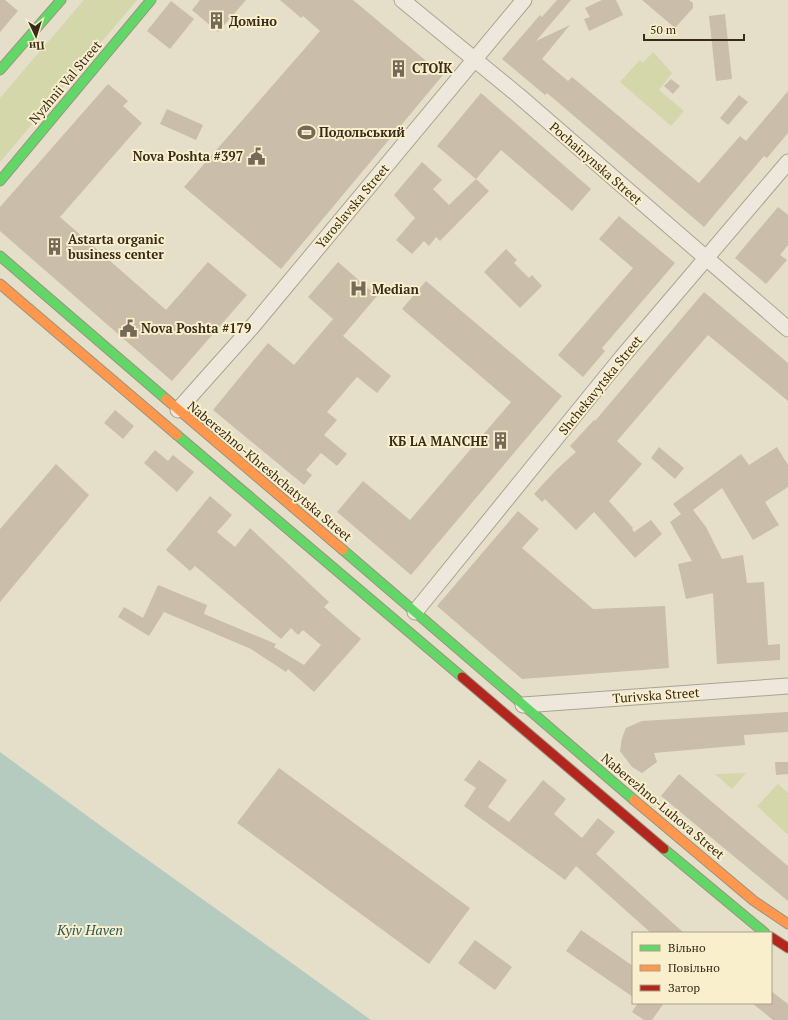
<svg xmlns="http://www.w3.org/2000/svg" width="788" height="1020" font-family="'PT Serif',serif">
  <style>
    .green { fill: #d3d7a9 }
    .water { fill: #b5cbbf }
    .building { fill: #cabda9 }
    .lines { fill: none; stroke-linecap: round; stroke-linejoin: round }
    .street-casing { stroke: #aaa393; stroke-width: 17 }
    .fast-casing { stroke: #999283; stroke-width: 11 }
    .slow-casing { stroke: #999283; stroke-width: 11 }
    .jam-casing { stroke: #999283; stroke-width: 11 }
    .street { stroke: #ede8db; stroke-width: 15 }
    .fast { stroke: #63d668; stroke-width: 9 }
    .slow { stroke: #ff974d; stroke-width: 9 }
    .jam { stroke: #b3261e; stroke-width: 9 }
    .labels { text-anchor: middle; stroke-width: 4; stroke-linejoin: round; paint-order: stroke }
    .poi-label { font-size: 13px; font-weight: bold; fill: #392b1a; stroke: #f9efcc; text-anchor: start }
    .street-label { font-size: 13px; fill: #392b1a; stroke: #f9efcc }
    .water-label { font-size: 14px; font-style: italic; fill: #28595a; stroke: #f9efcc }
  </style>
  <rect width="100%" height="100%" fill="#e5dfc9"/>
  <g class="green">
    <path d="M84,0H137L0,162V98Z"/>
    <path d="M653,52L672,73L659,90L684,111L671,126L620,82L640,60L643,63Z"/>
    <path d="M746,773L732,789L715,774Z"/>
    <path d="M778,784L788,793V835L757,806Z"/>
  </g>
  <path class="water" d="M0,752L127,845L371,1020H0Z"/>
  <g class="building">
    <path d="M0,0H5L18,11L0,32Z"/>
    <path d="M200,0H246L218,32L192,10Z"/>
    <path d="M280,0H353L443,75L281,269L184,187L320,31L303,16L301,18Z"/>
    <path d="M557,0H571L536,41L570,25L542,59L568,81L572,77L699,183L740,136L746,141L788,91V133L767,158L764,156L704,227L547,93L545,95L502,59L540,15L542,17Z"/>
    <path d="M602,0H616L623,15L589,31L584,19L590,17L585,8Z"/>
    <path d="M642,0H689L693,3V8L675,28Z"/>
    <path d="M171,1L194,19L170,49L147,31Z"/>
    <path d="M725,14L732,79L716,81L709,16Z"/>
    <path d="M671,79L680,86L673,94L664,86Z"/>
    <path d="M108,84L128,101L123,106L142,123L60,217L166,310L208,262L247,295L172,381L0,231V207Z"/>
    <path d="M481,93L591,189L572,211L501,150L476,179L437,146Z"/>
    <path d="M739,95L748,102L728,125L720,118Z"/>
    <path d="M167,109L203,125L196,140L160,124Z"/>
    <path d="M422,162L442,180L433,189L449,205L476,179L489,191L440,241L436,237L429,246L424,241L412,254L396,240L415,218L394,195Z"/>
    <path d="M778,207L788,215V245L780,255L787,260L766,284L735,258Z"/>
    <path d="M619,216L675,263L602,348L605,351L583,377L558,355L633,268L599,239Z"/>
    <path d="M506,249L517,260L514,263L529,278L532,275L542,286L520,308L484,272Z"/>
    <path d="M338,262L377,296L343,336L391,376L377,393L357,377L327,412L337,420L324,435L347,454L337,466L321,453L306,470L312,475L304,485L213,410L268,343L294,365L333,319L308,297Z"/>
    <path d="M426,281L562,396L411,575L337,512L363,481L410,520L511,402L402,309Z"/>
    <path d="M704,292L788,363V401L708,335L617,441L642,464L609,501L633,528L632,529L634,532L651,520L662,534L635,558L594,512L576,530L545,499L542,502L534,494L556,470L576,452L570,446L594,420L595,421Z"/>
    <path d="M115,410L134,426L123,439L104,423Z"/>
    <path d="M659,447L684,468L675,479L651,458Z"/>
    <path d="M777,447L788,465V487L765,502L779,525L753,540L722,488L693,510L706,527L722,559L743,555L747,583L764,582L768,645L780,644V660L717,664L713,593L686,599L678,564L692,561L670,522L681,514L673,504L741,454L749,465Z"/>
    <path d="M155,450L168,461L173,455L194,472L177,492L144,463Z"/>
    <path d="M56,464L89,495L0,602V529Z"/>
    <path d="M210,496L232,515L217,532L235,547L250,528L329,602L324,607L361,639L314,692L288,669L286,672L251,649L164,612L149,636L118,617L124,607L143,618L158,585L207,605L204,614L276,644L274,647L304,665L321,645L303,630L298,635L291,628L281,639L195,566L190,571L166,550Z"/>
    <path d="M518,511L539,529L522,548L593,609L665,606L669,668L522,679L437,606Z"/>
    <path d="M788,712V732L744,735L745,745L654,753L657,762L642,773L632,767L620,751L622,738L626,728L642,721Z"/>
    <path d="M479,760L507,780L488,807L509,822L543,780L566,799L554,814L582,838L598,818L615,832L596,854L684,933H651L576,866L565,880L464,806L476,788L464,780Z"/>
    <path d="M775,762H788V774L776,775Z"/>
    <path d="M279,768L470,908L429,964L237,823Z"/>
    <path d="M679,774L788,866V901L661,796Z"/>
    <path d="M581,930L633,966V997L566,951Z"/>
    <path d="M475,940L512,967L495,990L458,963Z"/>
    <path d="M771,991L788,1004V1020H773L752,1003H771Z"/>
    <path d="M638,1003H664L652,1020H644L632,1012Z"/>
  </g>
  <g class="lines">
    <defs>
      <g id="street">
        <path d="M402,0L518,95L788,329"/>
        <path d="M178,410L252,327L524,0"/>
        <path d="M415,612L622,357L788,162"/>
        <path d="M523,705L788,686"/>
      </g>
      <g id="fast">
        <path d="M0,70L61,0"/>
        <path d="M0,181L151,0"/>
        <path d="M0,256L166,399"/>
        <path d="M177,435L462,677"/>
        <path d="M343,550L634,800"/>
        <path d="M664,849L765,933"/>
      </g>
      <g id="slow">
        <path d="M0,284L177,435"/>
        <path d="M166,399L343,550"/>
        <path d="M634,800L754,901L788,924"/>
      </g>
      <g id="jam">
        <path d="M462,677L664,849"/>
        <path d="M771,937L788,948"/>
      </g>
    </defs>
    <use href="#street" class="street-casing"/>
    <use href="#fast" class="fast-casing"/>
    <use href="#slow" class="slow-casing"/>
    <use href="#jam" class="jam-casing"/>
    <use href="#street" class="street"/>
    <use href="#fast" class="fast"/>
    <use href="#slow" class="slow"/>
    <use href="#jam" class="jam"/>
  </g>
  <defs>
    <symbol id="building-bare" viewBox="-9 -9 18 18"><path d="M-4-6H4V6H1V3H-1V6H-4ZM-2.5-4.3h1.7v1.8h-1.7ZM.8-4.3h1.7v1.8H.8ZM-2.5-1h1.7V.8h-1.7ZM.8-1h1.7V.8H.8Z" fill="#756a57" stroke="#f9efcc" stroke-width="2.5" paint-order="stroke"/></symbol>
    <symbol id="stadium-bare" viewBox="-9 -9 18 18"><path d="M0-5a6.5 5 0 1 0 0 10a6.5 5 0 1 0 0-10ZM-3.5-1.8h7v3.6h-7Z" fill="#756a57" stroke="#f9efcc" stroke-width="2.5" paint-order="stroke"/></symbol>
    <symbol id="civic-bare" viewBox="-9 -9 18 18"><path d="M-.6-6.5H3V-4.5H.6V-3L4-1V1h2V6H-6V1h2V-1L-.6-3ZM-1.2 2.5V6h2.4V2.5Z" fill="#756a57" stroke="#f9efcc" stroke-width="2.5" paint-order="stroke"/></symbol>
    <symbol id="hospital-bare" viewBox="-9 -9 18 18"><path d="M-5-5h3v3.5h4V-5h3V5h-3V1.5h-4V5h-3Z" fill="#756a57" stroke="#f9efcc" stroke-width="2.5" paint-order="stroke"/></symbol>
  </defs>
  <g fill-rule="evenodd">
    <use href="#building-bare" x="204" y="8" width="25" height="25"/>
    <use href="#building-bare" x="386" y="56" width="25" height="25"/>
    <use href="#stadium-bare" x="294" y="120" width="25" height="25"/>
    <use href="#civic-bare" x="244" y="144" width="25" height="25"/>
    <use href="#building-bare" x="42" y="234" width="25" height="25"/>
    <use href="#hospital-bare" x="346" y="276" width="25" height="25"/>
    <use href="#civic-bare" x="116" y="316" width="25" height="25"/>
    <use href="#building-bare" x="488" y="428" width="25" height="25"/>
  </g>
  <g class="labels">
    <g class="poi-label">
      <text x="229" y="26">Доміно</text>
      <text x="412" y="73">СТОЇК</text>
      <text x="319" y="137">Подольський</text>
      <text x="243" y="161" text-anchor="end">Nova Poshta #397</text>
      <text x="68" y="244">Astarta organic<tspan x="68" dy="15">business center</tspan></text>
      <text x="372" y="294">Median</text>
      <text x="141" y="333">Nova Poshta #179</text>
      <text x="488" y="446" text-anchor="end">КБ LA MANCHE</text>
    </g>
    <g class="street-label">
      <text transform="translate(65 82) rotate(-50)" y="5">Nyzhnii Val Street</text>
      <text transform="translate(596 163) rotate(41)" y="5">Pochainynska Street</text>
      <text transform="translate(352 206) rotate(-50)" y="5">Yaroslavska Street</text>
      <text transform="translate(600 385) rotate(-51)" y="5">Shchekavytska Street</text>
      <text transform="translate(270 471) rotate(40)" y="5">Naberezhno-Khreshchatytska Street</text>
      <text transform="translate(656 695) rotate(-4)" y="5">Turivska Street</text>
      <text transform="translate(663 806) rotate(40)" y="5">Naberezhno-Luhova Street</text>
    </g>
    <g class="water-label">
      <text x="90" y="935">Kyiv Haven</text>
    </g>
  </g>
  <rect x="632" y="932" width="140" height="72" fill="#f9efcc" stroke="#aca185"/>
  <rect x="640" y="945" width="20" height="6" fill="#63d668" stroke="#aca185"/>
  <text x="668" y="952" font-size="12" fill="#392b1a">Вільно</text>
  <rect x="640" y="965" width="20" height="6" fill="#ff974d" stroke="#aca185"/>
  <text x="668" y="972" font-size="12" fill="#392b1a">Повільно</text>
  <rect x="640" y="985" width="20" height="6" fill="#b3261e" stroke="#aca185"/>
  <text x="668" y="992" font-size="12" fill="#392b1a">Затор</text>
  <g transform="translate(36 36) rotate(176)" stroke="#f9efcc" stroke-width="3" paint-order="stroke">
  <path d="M0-3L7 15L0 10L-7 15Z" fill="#392b1a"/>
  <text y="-6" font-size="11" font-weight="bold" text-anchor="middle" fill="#392b1a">Пн</text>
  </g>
  <path d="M644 34v6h100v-6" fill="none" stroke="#392b1a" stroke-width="2"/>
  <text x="650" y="34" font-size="12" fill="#392b1a" stroke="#f9efcc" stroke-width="3" paint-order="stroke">50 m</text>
</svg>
